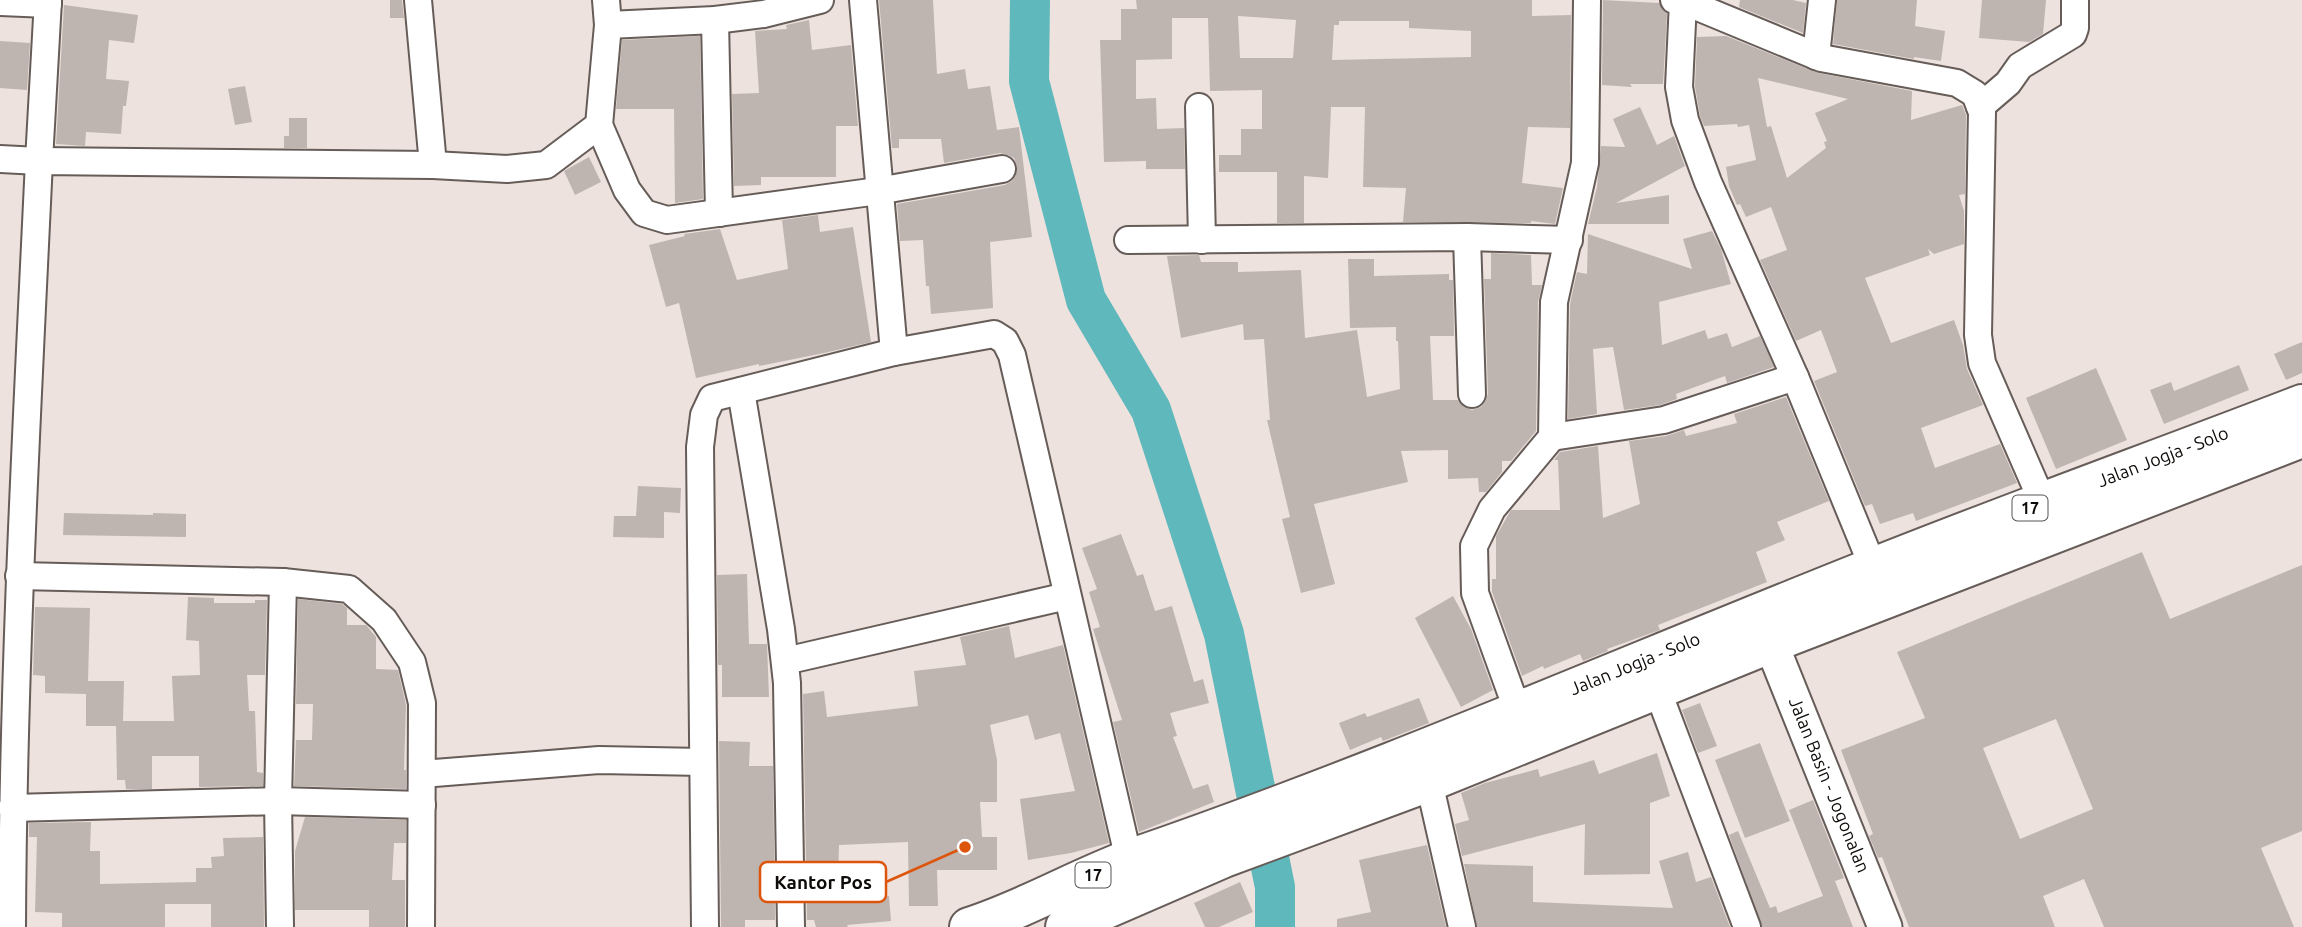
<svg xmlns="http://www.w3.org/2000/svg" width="2302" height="927" font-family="Ubuntu,sans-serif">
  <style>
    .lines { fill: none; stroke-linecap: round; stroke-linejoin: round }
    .river { stroke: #5fb8bc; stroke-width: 40 }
    .building { fill: #bfb5b0; fill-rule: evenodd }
    .minor-casing { stroke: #665c58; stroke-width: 30 }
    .major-casing { stroke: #665c58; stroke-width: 37 }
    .highway-casing { stroke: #665c58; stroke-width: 42 }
    .minor { stroke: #fff; stroke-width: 26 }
    .major { stroke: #fff; stroke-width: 33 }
    .highway { stroke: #fff; stroke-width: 38 }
    .labels { text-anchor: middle; stroke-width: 6; stroke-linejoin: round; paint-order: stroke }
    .shield { fill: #fff; stroke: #565453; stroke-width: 2 }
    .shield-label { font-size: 16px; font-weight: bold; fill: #0e0b09 }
    .street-label { font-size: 18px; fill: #0e0b09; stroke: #fff }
    .leader { fill: none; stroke: #dd550c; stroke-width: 2.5 }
    .callout-dot { fill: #dd550c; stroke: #fff; stroke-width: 2.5 }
    .callout { fill: #fff; stroke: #dd550c; stroke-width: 2.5 }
    .callout-label { font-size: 19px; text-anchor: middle; font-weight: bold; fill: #0e0b09 }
  </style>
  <rect width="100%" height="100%" fill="#ede2dd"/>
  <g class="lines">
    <path class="river" d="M1030,0L1029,81L1086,300L1151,410L1224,634L1275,887V927"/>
  </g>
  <g class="building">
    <path d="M390,0H402L404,18H390Z"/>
    <path d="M879,0H933L937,74L965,69L968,89L990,86L997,130L1019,127L1032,237L990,242L993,308L931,314L929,286H926L923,240L900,241L897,204L1005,185L1012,181L1016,175L1017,166L1014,158L1008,155L1000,153L944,163L941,139H899V148H892Z"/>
    <path d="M1136,0H1532V16L1571,15L1570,128L1528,127L1522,183L1563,188L1555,224L1531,221V223L1403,222L1406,188L1363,187L1365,107H1331L1328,178L1304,176V223H1277V172H1219V155H1241V129H1262V90L1210,91L1208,18H1172V59L1136,60V99L1156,98L1157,129L1184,128L1185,169H1146V161L1104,162L1100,40H1121V9H1137ZM1238,16L1296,20L1293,58H1240ZM1339,21H1409V28L1471,31V57L1332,60L1334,25H1339Z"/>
    <path d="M1603,0L1659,3L1667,14L1663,84H1630L1632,87L1602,85Z"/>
    <path d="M1740,0H1793L1806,3L1803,33L1739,7Z"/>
    <path d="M1837,0H1917L1915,26L1945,31L1941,61L1914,57V59L1833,44Z"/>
    <path d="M1982,0H2046L2043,34L2029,42L1979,38Z"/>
    <path d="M64,5L138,15L134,43L109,40L106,79L129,81L126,106H123L121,134L86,132L85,146L56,144Z"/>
    <path d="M809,20L812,50L851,45L858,126H836V177H761V185L734,186L732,94L759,93L755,31L787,29L786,25Z"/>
    <path d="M700,36L703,199L675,203L674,109H616L622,40Z"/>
    <path d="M1726,36L1818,73L1912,91L1911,120L1962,105L1966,115L1965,194L1959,195L1964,211V244L1934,254L1928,249L1930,255L1865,278L1891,343L1954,320L1963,345L1967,369L1983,405L1921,428L1935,468L2000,444L2017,483L1916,521L1913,513L1880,524L1872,504L1865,506L1814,381L1837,372L1821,330L1796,341L1760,260L1787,250L1771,207L1746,217L1740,204L1737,205L1729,186L1726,167L1756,160L1749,125L1738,127L1737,124L1704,126L1700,116L1695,86L1697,37ZM1758,78L1848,99L1815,113L1827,141L1824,142L1826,148L1787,178L1771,126L1767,127Z"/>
    <path d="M0,41L30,43L27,90L0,88Z"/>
    <path d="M245,86L252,122L235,125L228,89Z"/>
    <path d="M1640,107L1657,145L1674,136L1685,166L1616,203L1669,195V224H1588L1597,187L1601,146L1625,147L1613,119Z"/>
    <path d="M289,118H307V148H284V136H289Z"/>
    <path d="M589,157L601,182L575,195L564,171Z"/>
    <path d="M818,215L820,232L853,227L871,342L824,353L759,366V364L696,378L679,303L666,307L649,245L685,236L684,234L720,229L737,280L788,269L782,220Z"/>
    <path d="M1712,231L1721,249L1731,284L1659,302L1662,345L1705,330L1708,339L1727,333L1732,347L1760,336L1774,367L1727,383L1725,376L1676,394L1677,399L1660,405L1624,410L1613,347L1593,349L1597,414L1568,419L1570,304L1577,272L1587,274L1588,234L1692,269L1683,239Z"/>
    <path d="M1491,253L1531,255L1532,285H1542L1538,302L1536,431L1511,461H1502V472L1486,492H1479L1478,478L1448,479V450L1401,451L1408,482L1314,504L1335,584L1301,593L1282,519L1290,517L1267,420H1270L1264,339L1244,340L1243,324L1181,338L1167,256L1199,255L1201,262H1238V272L1301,270L1305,338L1357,330L1367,397L1400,389L1398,341H1396V327L1350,328L1348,259H1374V276L1449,274V280H1453L1454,336H1430L1433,400H1458L1464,407L1472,410L1481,407L1485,402L1488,394L1484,279H1491Z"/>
    <path d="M2302,342V373L2286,380L2274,354Z"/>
    <path d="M2239,365L2249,390L2164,424L2150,390L2171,382L2174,391Z"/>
    <path d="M2096,368L2127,440L2056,469L2026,398Z"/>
    <path d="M1786,397L1829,501L1777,522L1785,540L1756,552L1767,582L1658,625L1660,630L1607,649L1608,651L1583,661L1580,654L1544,669L1543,666L1522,676L1492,592V579H1496V536L1511,510H1560L1558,460H1554L1560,452L1598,446L1603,518L1640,504L1629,441L1666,436L1684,430L1686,436L1737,423L1734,414Z"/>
    <path d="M638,486L681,488L680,513L664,512V538L613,537L614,516H636Z"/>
    <path d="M64,513L153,515V513L186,514V537L63,535Z"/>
    <path d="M1121,534L1137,576L1143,574L1155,611L1172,606L1194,682L1203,679L1209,703L1170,713L1177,736L1173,737L1193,789L1208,784L1214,802L1139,832L1113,722L1122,720L1093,629L1100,627L1089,592L1097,589L1082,548Z"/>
    <path d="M2142,552L2170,619L2302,565V831L2261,848L2294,927H2104L2084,879L2043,896L2055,927H1909L1882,857L1878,858L1869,836L1873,834L1841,750L1925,718L1897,652ZM2056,719L2093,809L2020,839L1983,748Z"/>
    <path d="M747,574L749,644H767L769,697H722V665H718L717,575Z"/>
    <path d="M1453,596L1471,629L1493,690L1461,707L1415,618Z"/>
    <path d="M188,597L214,598V603H255V600H267L265,675H247L249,711H255L257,772L263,773V786L199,787V756H152V789H126L125,780H117L116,726H86V694L45,693V676L33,675L35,607L90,608L88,681H124L123,721H174L172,676L200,675L199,641L186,640Z"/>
    <path d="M298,599L342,604L347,608V625H366L376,637V669L398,670L406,705L404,770H406V789L294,786L296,740H312L313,704H296Z"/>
    <path d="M1009,626L1015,658L1063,645L1109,843L1071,853L1028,860L1020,799L1075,791L1060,733L1035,740L1028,715L990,725L997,760V802H980L982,837H997V870H937L938,906H909L908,842L839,845L838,881H842V899L889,896L891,921L847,925L848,927H816L814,920H807L803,694L824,691L827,717L918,706L914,671L966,665L960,637Z"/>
    <path d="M1419,698L1429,723L1383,741L1381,737L1350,750L1339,723L1365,713L1367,717Z"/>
    <path d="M1700,703L1717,746L1698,753L1682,710Z"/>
    <path d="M719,741L750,742L749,766H773L775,920H745V927H721Z"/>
    <path d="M1760,743L1790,821L1745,838L1715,760Z"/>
    <path d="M1657,753L1670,796L1650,803V874L1584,875L1585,824L1462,856L1455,824L1469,820L1461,793L1485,783L1538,769L1540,777L1594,760L1599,774Z"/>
    <path d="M1813,800L1844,878L1835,881L1853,927H1762L1729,835L1738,831L1770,908L1776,906L1778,913L1823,896L1789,810Z"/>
    <path d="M305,817L406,820V843H394L392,880H405V927H369V910H295V851Z"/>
    <path d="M91,822L90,851H100V884L196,882V868H212L211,857L224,856L223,838L263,837L264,927H211V904H165V927H62V913L35,912L37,837H29V823Z"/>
    <path d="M1427,845L1446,927H1337V919L1371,912L1359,860Z"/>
    <path d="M1688,852L1696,882L1711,877L1730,927H1477L1464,864L1533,866V902L1673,908L1659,861Z"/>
    <path d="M1240,882L1253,912L1219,927H1205L1194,903Z"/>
  </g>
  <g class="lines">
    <defs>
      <g id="minor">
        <path d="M418,0L433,165"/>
        <path d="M863,0L894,352L994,334L1005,341L1012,355L1129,860"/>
        <path d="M1674,0L1683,1L1679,87L1685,120L1708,182L1795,377L1873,567"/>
        <path d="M1683,1L1821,58L1957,83L1975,94L1982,112L1978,335L1982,363L2043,503"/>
        <path d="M0,2L48,4"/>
        <path d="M715,20L719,213"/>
        <path d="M608,25L715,20L764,14L820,0"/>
        <path d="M1816,56L1822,0"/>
        <path d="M1199,107L1202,240"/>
        <path d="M1980,107L2008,83L2020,66L2073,34L2075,28V0"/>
        <path d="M599,125L627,190L644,213L667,220L878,191L1002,169"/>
        <path d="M0,159L39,161L48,0"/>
        <path d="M1467,237L1472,394"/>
        <path d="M1128,240L1467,237L1569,240"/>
        <path d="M741,391L781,629L787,683L791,927"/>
        <path d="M1552,437L1664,420L1795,377"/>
        <path d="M19,576L283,582L349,589L384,620L412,662L422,703L421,927"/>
        <path d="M785,661L1067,596"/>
        <path d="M1657,689L1747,927"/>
        <path d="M1518,712L1475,593L1474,546L1492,509L1552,437L1554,302L1585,163L1587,0"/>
        <path d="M422,774L599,760L703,762"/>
        <path d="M1429,782L1462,927"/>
        <path d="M12,808L278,801L422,805"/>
        <path d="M12,927C13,671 27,416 39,161L433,165L507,169L546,165L599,125L608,25L606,0"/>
        <path d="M280,927L278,801L283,582"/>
        <path d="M705,927L700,447L704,415L712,398L894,352"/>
      </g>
      <path id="major" d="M1762,621L1885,927"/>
      <g id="highway">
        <path d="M969,927C1026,909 1079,877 1135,857C1384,771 1626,665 1871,568C2014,511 2159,459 2302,404"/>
        <path d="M1065,927L1224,858L1429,782L1772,643L2302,438"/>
      </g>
    </defs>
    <use href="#minor" class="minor-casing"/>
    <use href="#major" class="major-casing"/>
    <use href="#highway" class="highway-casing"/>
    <use href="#minor" class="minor"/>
    <use href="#major" class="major"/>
    <use href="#highway" class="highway"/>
  </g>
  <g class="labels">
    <g class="shield">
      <rect x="2012.5" y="495.5" width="35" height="25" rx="5"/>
      <rect x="1075.5" y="862.5" width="35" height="25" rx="5"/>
    </g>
    <g class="shield-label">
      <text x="2030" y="514">17</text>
      <text x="1093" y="881">17</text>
    </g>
    <g class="street-label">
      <text transform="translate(2163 457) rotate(-21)" y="6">Jalan Jogja - Solo</text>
      <text transform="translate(1635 664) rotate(-22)" y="6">Jalan Jogja - Solo</text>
      <text transform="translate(1829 785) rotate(68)" y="6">Jalan Basin - Jogonalan</text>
    </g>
  </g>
  <path class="leader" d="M965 847L886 882"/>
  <circle class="callout-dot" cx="965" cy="847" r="7"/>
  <rect class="callout" x="760" y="862" width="126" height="40" rx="7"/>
  <g class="callout-label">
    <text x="823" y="889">Kantor Pos</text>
  </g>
</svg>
